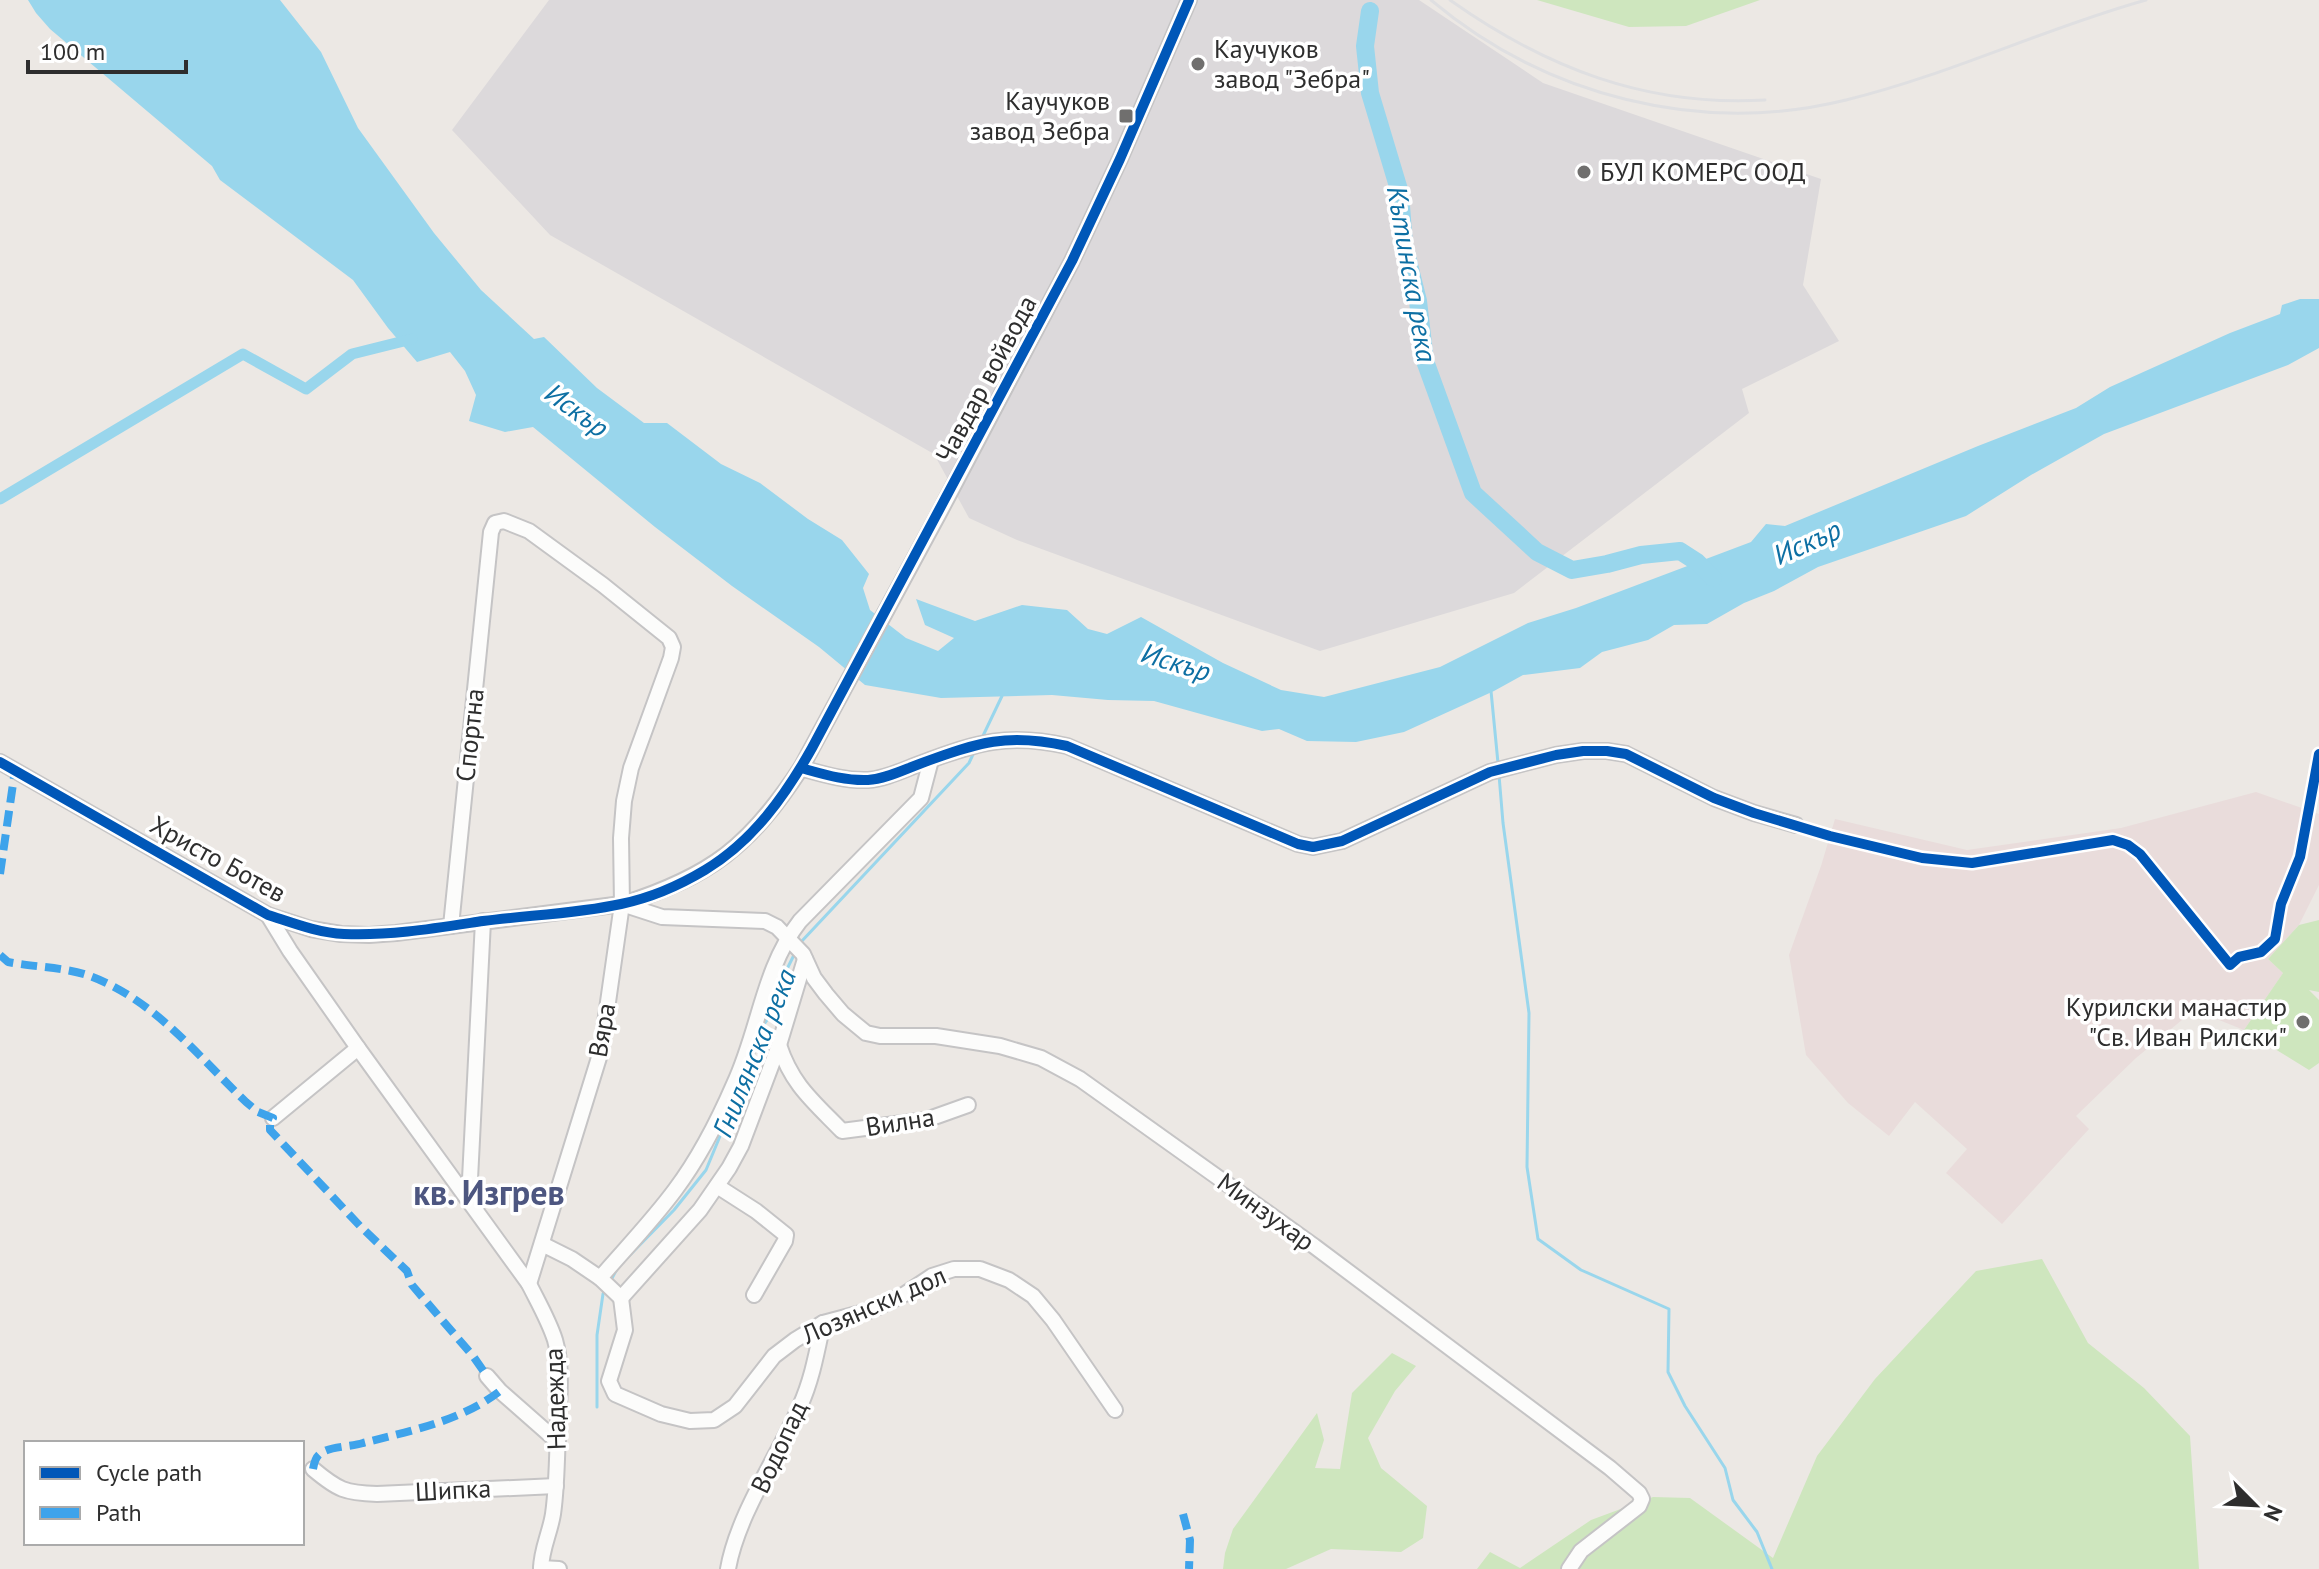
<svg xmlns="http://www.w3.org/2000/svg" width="2319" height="1569" font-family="'PT Sans',sans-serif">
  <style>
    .industrial { fill: #dcd9db }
    .medical { fill: #e9dcdb }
    .green { fill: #cee6be }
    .water { fill: #99d6ec }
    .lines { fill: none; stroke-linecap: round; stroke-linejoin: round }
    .stream { stroke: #99d6ec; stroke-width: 3 }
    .canal { stroke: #99d6ec; stroke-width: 11 }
    .river { stroke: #99d6ec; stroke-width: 18 }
    .minor-casing { stroke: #c5c4c5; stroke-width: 18 }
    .minor { stroke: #fcfcfb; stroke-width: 14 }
    .rail { stroke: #dfdfe1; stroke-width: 3 }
    .quiet { stroke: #3ea3eb; stroke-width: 8; stroke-dasharray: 16 8; stroke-linecap: butt }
    .cycleway-casing { stroke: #fff; stroke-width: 15 }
    .cycleway { stroke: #0057b8; stroke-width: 10 }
    .poi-dot { fill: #706f6e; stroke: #fff; stroke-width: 3 }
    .labels { text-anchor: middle; stroke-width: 7; stroke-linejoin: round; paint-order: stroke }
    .poi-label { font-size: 26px; fill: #2e2e2e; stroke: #fff; text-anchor: start }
    .street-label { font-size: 26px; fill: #2e2e2e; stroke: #fff }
    .water-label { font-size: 28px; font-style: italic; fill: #0d6fa3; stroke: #fff }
    .district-label { font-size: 34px; font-weight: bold; fill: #4d5680; stroke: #fff }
  </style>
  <rect width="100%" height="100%" fill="#ece8e4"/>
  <path class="industrial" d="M549,0H1419L1543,83L1821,179L1803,285L1839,341L1742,389L1749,413L1514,593L1320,651L1017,540L969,518L934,454L550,235L452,130Z"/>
  <path class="medical" d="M2256,792L2319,814V885L2299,925L2268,959L2283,973L2244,1030L2194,1010L2136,1058L2076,1116L2089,1129L2002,1224L1946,1173L1967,1149L1915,1102L1889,1136L1848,1103L1806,1055L1789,955L1821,866L1835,819L1967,850L2121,828Z"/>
  <g class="green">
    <path d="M1537,0H1760L1686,26L1629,27Z"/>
    <path d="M2319,920V992L2309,990L2319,1000V1063L2309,1070L2244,1030L2283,973L2268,959L2299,925Z"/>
    <path d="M2042,1259L2088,1343L2144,1388L2190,1436L2199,1569H1477L1490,1552L1520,1568L1591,1520L1653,1497L1690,1498L1773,1558L1817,1456L1875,1379L1976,1271Z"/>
    <path d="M1392,1353L1416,1366L1395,1391L1368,1438L1381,1468L1427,1506L1423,1538L1401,1552L1331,1549L1286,1569H1223L1225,1553L1233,1529L1317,1413L1324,1440L1315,1468L1340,1469L1352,1393Z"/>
  </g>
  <path class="water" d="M28,0H280L321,52L358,128L434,233L481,290L534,339L544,337L597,388L644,423H667L721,464L760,483L808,519L842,540L869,574L863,588L870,610L906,638L938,651L954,638L925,625L916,599L975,621L1022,605L1067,610L1088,629L1107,634L1141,617L1223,663L1281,690L1324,697L1440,667L1528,623L1576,608L1751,542L1766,524L1785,526L1978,446L2076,408L2110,387L2230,333L2280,314L2282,305L2300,299H2319V348L2288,365L2104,434L2031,475L1966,516L1818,567L1774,591L1744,603L1707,624L1674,625L1648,640L1602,652L1580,668L1523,675L1494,691L1404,732L1356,742L1307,741L1279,729L1262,731L1154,701L1108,700L1052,695L941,698L865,685L819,647L732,586L655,527L533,427L505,432L469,421L476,395L465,371L450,352L417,362L388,328L353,280L220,180L212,166L50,29L36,13Z"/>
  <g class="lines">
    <g class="stream">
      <path d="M1491,691L1498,763"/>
      <path d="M981,740L1002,696"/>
      <path d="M1499,775L1503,823L1529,1013L1527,1167L1538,1239L1581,1270L1669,1309L1668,1372L1685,1406L1725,1468L1733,1500L1757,1532L1772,1569"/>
      <path d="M801,942L969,763L975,750"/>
      <path d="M761,1028L770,1016L775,993L795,953"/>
      <path d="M626,1259L674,1210L706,1170L730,1112L748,1076L755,1047"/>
      <path d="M610,1282L618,1267"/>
      <path d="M597,1407V1335L603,1294L606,1288"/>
    </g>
    <path class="canal" d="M0,499L243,354L306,389L352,354L412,339"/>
    <path class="river" d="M1370,11L1365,46L1370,93L1400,193L1404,245L1418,301L1425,361L1473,493L1537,552L1572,570L1607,564L1641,555L1680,551L1697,562L1713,578"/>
    <defs>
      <g id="minor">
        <path d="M0,762L268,915L311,929L341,934L369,935L396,933L622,904L662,917L765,921L777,927L803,954L814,978L826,994L843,1014L866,1033L880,1036H936L1000,1046L1041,1058L1080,1079L1314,1246L1610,1468L1639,1493L1642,1499L1639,1506L1581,1551L1569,1569"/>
        <path d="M801,768C823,774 845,781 868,780C886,779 905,769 922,763C978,742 1008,733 1067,746L1298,844L1313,847L1342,841L1490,772L1556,755L1583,751H1607L1626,754L1714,798L1754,813L1796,825"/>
        <path d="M623,904C711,876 750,846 801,768L938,515L1072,261L1120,159L1189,0"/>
        <path d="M268,915L290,951L358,1048L529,1284C538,1302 549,1321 555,1340C563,1368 559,1399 558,1427C557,1456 557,1486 553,1514C550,1533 541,1550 541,1569"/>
        <path d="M451,926L491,532L495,523L504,521L529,531L603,585L669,638L673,647L671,658L631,768L624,801L621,838L622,904L601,1051L529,1284"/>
        <path d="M779,1045C792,1085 813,1101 842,1131L926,1120L968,1105"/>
        <path d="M273,1118L358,1048"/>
        <path d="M717,1186L756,1211L786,1235L785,1241L754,1295"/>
        <path d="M469,1199L483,921"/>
        <path d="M542,1244L572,1259L600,1278"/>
        <path d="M621,1298L625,1330L609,1381L615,1394L661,1414L690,1421L714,1420L735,1406L774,1356L795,1340L823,1323L872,1310L905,1294L932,1276L954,1269H980L1009,1280L1033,1296L1053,1320L1115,1410"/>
        <path d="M621,1298L600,1278C625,1249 652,1221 675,1190C699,1158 718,1121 734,1084C759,1031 763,968 800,921L921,798L931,760"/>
        <path d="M621,1298L700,1210L729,1168L741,1146L779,1045L805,959"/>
        <path d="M487,1376L500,1391L558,1442"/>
        <path d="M313,1469C338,1490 345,1493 377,1494L556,1486"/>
        <path d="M541,1568L559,1569"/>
        <path d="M728,1569C737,1516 778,1456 800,1406C812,1380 817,1351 823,1323"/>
      </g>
    </defs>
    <use href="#minor" class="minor-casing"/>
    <use href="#minor" class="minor"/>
    <g class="rail">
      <path d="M1431,0C1545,96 1700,136 1846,100C1949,75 2045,28 2146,0"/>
      <path d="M1450,0C1546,68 1646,107 1765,100"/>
    </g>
    <g class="quiet">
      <path d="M0,874L15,770"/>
      <path d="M0,955L8,962C34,967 62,967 87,975C153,998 197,1055 246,1102L258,1112L273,1118L270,1122V1130L360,1226L407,1271L412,1285L473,1356L487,1376"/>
      <path d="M313,1469C314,1463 315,1457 321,1453C332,1446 350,1447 363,1443C410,1431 461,1421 500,1391"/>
      <path d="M1183,1514L1190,1540L1189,1569"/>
    </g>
    <defs>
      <g id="cycleway">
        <path d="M0,762L268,915C293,923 318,933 344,934C391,936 437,928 483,921C529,915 576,914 621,904C650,898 680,885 705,870C753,841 785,796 812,748L1072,261L1120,159L1189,0"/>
        <path d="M801,768C823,774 845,781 868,780C886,779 905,769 922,763C978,742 1008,733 1067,746L1298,844L1313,847L1342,841L1490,772L1556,755L1583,751H1607L1626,754L1714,798L1754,813L1830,836L1922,858L1972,863L2113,840L2128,845L2140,854L2230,965L2239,957L2261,952L2275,939L2281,904L2300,857L2319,754"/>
      </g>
    </defs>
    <use href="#cycleway" class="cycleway-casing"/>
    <use href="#cycleway" class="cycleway"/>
  </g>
  <g class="poi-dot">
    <circle cx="1198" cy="64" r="8"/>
    <rect x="1118" y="108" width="16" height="16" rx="4"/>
    <circle cx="1584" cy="172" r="8"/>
    <circle cx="2303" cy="1022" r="8"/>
  </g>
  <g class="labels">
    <g class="poi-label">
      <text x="1214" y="58">Каучуков<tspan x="1214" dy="30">завод "Зебра"</tspan></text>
      <text x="1110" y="110" text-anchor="end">Каучуков<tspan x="1110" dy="30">завод Зебра</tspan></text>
      <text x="1600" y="181">БУЛ КОМЕРС ООД</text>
      <text x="2287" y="1016" text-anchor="end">Курилски манастир<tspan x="2287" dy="30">"Св. Иван Рилски"</tspan></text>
    </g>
    <g class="street-label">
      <text transform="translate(986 379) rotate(-62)" y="9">Чавдар войвода</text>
      <text transform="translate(470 735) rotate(-84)" y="9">Спортна</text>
      <text transform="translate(218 859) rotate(29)" y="9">Христо Ботев</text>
      <text transform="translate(602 1030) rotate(-80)" y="9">Вяра</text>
      <text transform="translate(900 1122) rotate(-9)" y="9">Вилна</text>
      <text transform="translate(1266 1212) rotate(36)" y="9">Минзухар</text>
      <text transform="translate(874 1305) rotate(-24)" y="9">Лозянски дол</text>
      <text transform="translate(555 1399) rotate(-92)" y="9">Надежда</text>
      <text transform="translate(779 1447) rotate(-65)" y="9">Водопад</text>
      <text transform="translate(453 1490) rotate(-3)" y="9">Шипка</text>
    </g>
    <g class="water-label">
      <text transform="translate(1412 274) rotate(80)" y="10">Кътинска река</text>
      <text transform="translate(577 410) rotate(36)" y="10">Искър</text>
      <text transform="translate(1807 542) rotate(-24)" y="10">Искър</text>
      <text transform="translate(1176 662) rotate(17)" y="10">Искър</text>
      <text transform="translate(754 1053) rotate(-68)" y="10">Гнилянска река</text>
    </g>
    <g class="district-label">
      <text x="489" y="1205">кв. Изгрев</text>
    </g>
  </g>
  <rect x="24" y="1441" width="280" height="104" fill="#ffffff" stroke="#ababab" stroke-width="2"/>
  <rect x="40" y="1467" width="40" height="12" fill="#0057b8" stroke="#ababab" stroke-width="2"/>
  <text x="96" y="1481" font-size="24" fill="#2e2e2e">Cycle path</text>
  <rect x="40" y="1507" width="40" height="12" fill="#3ea3eb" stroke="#ababab" stroke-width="2"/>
  <text x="96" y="1521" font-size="24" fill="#2e2e2e">Path</text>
  <g transform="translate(2255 1505) rotate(114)" stroke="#ffffff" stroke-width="6" paint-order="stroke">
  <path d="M0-6L14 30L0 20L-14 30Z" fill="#2e2e2e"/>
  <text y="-12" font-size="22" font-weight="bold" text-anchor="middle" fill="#2e2e2e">N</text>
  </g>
  <path d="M28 60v12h158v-12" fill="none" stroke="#2e2e2e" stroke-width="4"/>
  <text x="40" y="60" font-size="24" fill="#2e2e2e" stroke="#ffffff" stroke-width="6" paint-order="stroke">100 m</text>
</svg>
